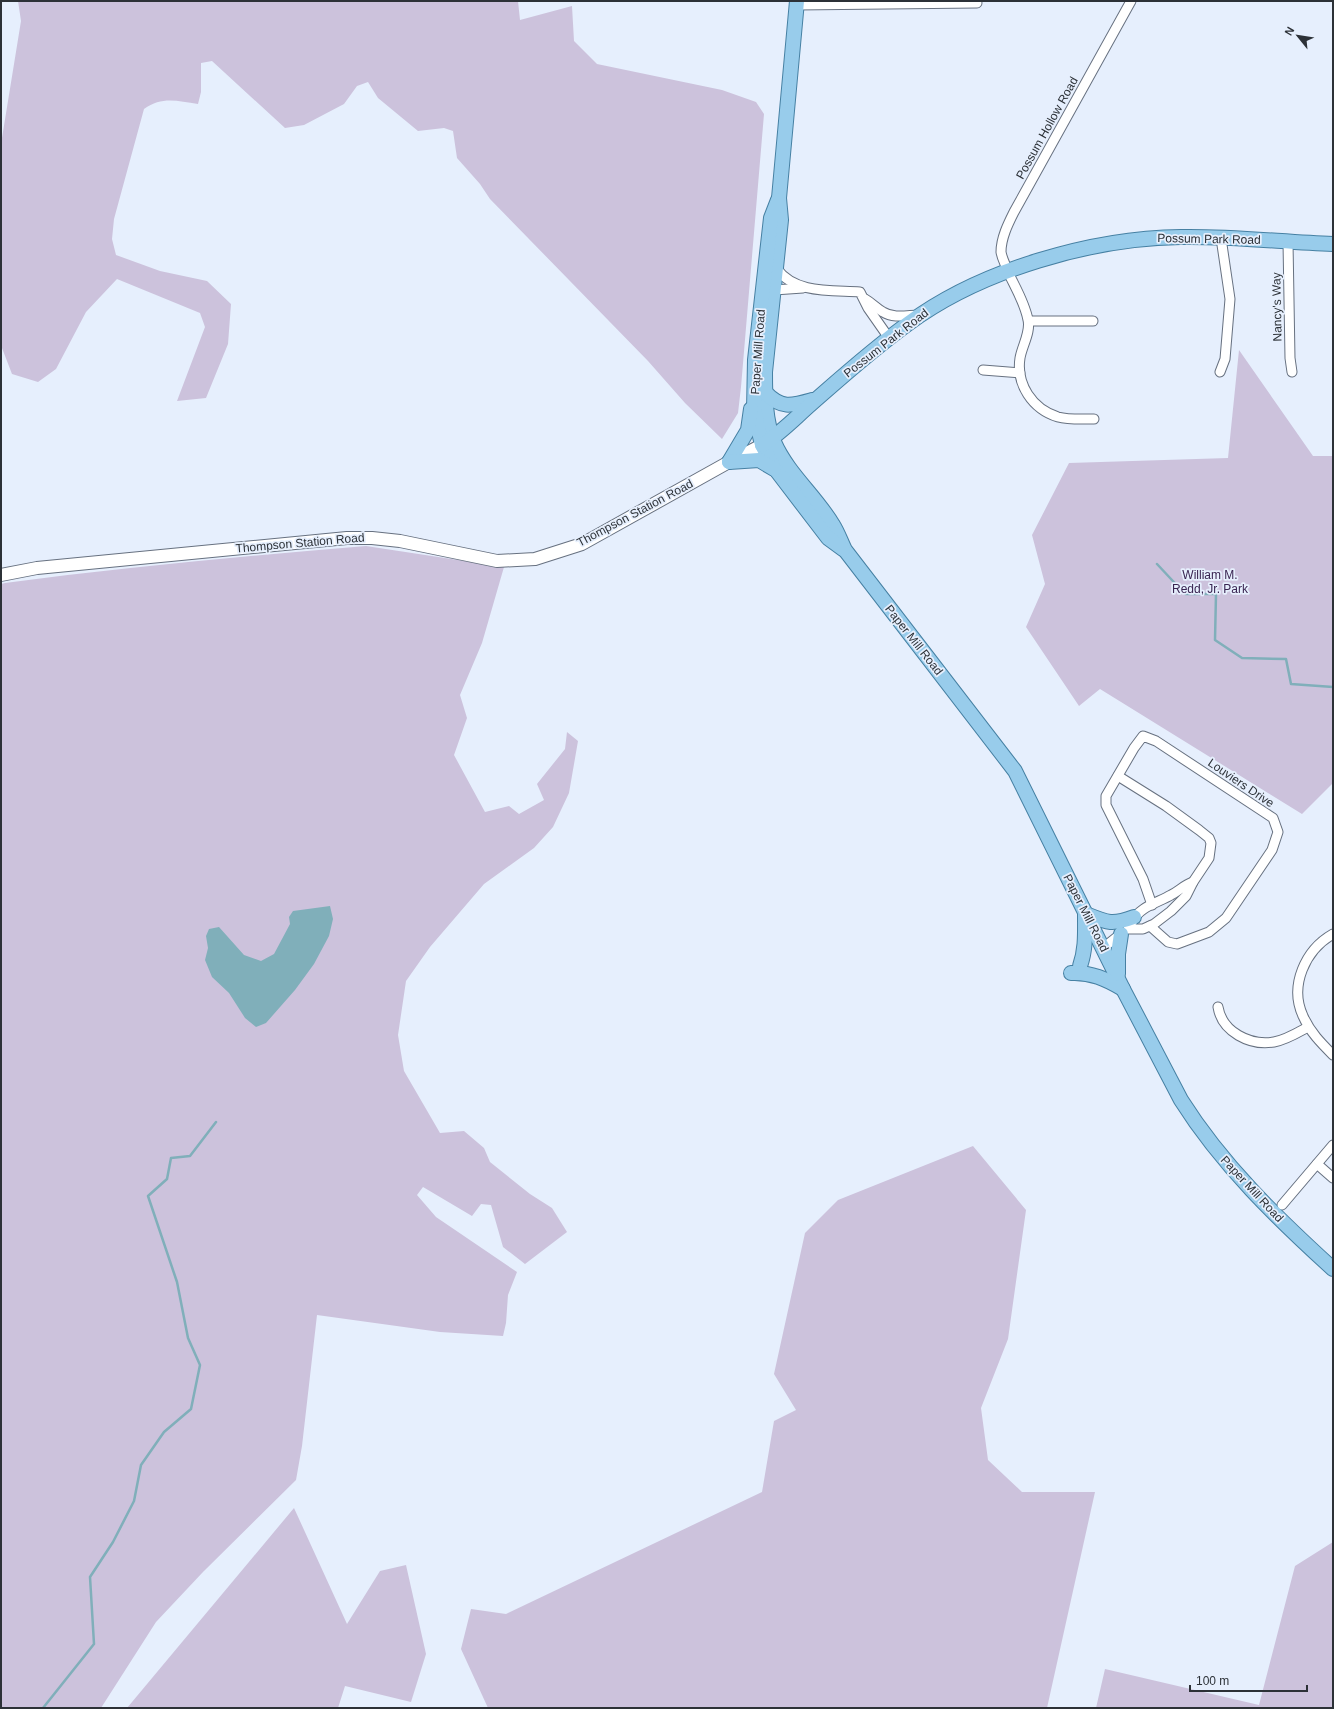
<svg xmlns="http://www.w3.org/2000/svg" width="1334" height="1709" font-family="Helvetica,sans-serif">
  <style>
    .green { fill: #ccc2dc }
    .water { fill: #80afba }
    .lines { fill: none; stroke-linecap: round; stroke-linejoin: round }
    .stream { stroke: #80afba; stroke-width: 2.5 }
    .street-casing { stroke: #677180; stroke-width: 11 }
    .secondary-casing { stroke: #677180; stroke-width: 14 }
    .primary-casing { stroke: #4680a3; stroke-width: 16 }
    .street { stroke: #fff; stroke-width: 9 }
    .secondary { stroke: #fff; stroke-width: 12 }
    .primary { stroke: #98cceb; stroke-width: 14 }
    .labels { text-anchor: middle; stroke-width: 3.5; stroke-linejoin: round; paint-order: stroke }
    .street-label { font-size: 12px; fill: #2c3137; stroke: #e6effd }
    .park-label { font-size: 12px; fill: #392451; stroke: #e6effd }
  </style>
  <rect width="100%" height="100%" fill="#e6effd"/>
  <g class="green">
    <path d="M18,1H518L520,20L572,6L574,41L597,64L722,90L756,102L764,114L741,387L738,413L722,439L685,403L648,361L490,199L480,184L457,158L453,131L444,128L418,131L378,98L368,82L357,86L344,104L304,125L285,128L212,61L201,63V92L198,104C177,101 162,96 144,109L114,219L112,239L116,255L160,271L207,281L231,304L228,344L206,398L177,401L205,327L200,313L117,279L86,312L56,369L38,382L12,374L2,348L1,333V144L21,21Z"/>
    <path d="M1239,350L1313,456H1333V783L1302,814L1100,689L1079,706L1026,627L1045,584L1032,535L1069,463L1228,458Z"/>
    <path d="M366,546L504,567L482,643L460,695L467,718L454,755L485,812L509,806L519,814L544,800L537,784L565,749L567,732L578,741L569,793L553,827L534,848L484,884L430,947L406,981L398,1035L404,1071L440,1133L464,1131L484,1148L490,1162L530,1194L552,1208L567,1232L525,1264L503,1247L491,1205L481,1204L472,1216L423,1187L417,1195L436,1217L517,1272L508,1295L506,1323L503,1336L440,1332L317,1315L302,1446L296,1480L203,1572L156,1622L101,1708H1V584L5,583C125,567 245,556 366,546Z"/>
    <path d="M973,1146L1026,1210L1008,1339L981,1408L988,1460L1022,1492H1095L1047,1708H488L461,1649L471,1609L506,1614L762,1492L774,1421L796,1410L774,1374L805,1233L838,1200Z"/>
    <path d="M294,1508L347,1624L380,1571L406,1565L426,1654L411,1702L345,1686L338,1708H127Z"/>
    <path d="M1333,1542V1708H1096L1105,1669L1259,1705L1295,1566Z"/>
  </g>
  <path class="water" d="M330,906L333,919L329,936L314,964L295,990L266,1023L256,1027L245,1018L229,993L212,977L205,960L208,948L206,936L209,929L219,927L244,955L261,961L274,954L290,924L289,917L293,911Z"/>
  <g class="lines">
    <g class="stream">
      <path d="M1157,564L1185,594H1216L1215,640L1242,658L1286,659L1291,684L1333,687"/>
      <path d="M43,1708L94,1644L90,1577L113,1542L134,1501L141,1465L164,1432L191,1409L200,1365L188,1338L177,1282L148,1196L167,1179L171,1158L190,1156L216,1122"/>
    </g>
    <defs>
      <g id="street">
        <path d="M797,5L977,3"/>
        <path d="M1288,242L1290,358L1292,372"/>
        <path d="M777,269C795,294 832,290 860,292L868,308L889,338"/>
        <path d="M774,290L803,288"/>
        <path d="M865,299C872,303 876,308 883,312C894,319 908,315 920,315"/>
        <path d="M1029,321H1093"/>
        <path d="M983,370L1020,373"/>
        <path d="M1220,372L1225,359L1230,299L1221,238"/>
        <path d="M1094,419C1082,419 1069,420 1058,417C1032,409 1016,384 1020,358C1022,346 1031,332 1028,320C1025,303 1015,287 1008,272C1006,265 1002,259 1001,252C1001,238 1008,224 1014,212L1131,1"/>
        <path d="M1118,776L1166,806L1199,830L1209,838L1211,843L1209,858L1193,882L1186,896L1171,911L1154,924L1143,929H1128"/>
        <path d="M1132,922C1139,907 1157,903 1171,895C1179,891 1184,885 1193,882"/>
        <path d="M1150,926L1168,942L1177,944L1209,932L1226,918L1272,850L1278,832L1273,818L1156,741L1143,736L1134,748L1106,796V805L1143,879L1152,905"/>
        <path d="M1333,934C1305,950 1289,986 1303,1016C1310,1032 1321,1043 1333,1055"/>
        <path d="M1103,948L1122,933"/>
        <path d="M1218,1007C1222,1032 1250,1046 1274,1042C1286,1040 1297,1033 1308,1027"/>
        <path d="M1317,1164L1333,1178"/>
        <path d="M1282,1205L1333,1145"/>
      </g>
      <path id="secondary" d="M1,575L37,568L347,538H372L400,541L497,561L535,559L582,544L729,462L762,445"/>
      <g id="primary">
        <path d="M797,1L779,198L781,220L765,372C765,395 765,420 774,442C788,474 816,496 833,525C838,533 841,542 845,550L1015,771L1123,989L1181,1100C1222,1165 1277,1218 1333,1269"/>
        <path d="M778,200L771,218L755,360L754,410L762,445L773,466L828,538L843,549"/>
        <path d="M765,392C781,409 791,406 812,400"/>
        <path d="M762,445C780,434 795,418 811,404C843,376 874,348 909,323C981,270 1092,238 1181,237C1231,236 1282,242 1333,244"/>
        <path d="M729,462L748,430L751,409"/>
        <path d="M729,462L759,460L774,469"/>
        <path d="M1086,914C1108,923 1112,925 1134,917"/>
        <path d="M1080,966C1086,949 1085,933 1085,915"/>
        <path d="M1071,973C1091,972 1106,979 1123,989"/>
        <path d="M1118,974V954L1121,934"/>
      </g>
    </defs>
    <use href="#street" class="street-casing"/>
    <use href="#secondary" class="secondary-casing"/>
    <use href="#primary" class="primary-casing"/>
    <use href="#street" class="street"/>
    <use href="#secondary" class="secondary"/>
    <use href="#primary" class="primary"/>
  </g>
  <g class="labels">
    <g class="street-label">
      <text transform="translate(1047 128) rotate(-61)" y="4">Possum Hollow Road</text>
      <text transform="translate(1209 239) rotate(1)" y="4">Possum Park Road</text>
      <text transform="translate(1277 307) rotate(-91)" y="4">Nancy's Way</text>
      <text transform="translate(886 343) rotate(-38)" y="4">Possum Park Road</text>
      <text transform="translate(758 352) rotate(-86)" y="4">Paper Mill Road</text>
      <text transform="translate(635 513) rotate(-28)" y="4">Thompson Station Road</text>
      <text transform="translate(300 543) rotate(-5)" y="4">Thompson Station Road</text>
      <text transform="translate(914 640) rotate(52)" y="4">Paper Mill Road</text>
      <text transform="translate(1241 783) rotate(34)" y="4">Louviers Drive</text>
      <text transform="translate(1086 913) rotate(63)" y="4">Paper Mill Road</text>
      <text transform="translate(1252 1189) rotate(47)" y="4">Paper Mill Road</text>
    </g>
    <g class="park-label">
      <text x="1210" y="579">William M.<tspan x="1210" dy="14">Redd, Jr. Park</tspan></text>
    </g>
  </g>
  <rect width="1334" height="1709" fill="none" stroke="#2c3137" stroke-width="4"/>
  <g transform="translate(1298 36) rotate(300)" stroke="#e6effd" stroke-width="3" paint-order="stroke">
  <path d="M0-3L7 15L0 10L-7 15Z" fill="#2c3137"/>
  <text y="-6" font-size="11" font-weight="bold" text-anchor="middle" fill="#2c3137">N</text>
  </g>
  <path d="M1190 1685v6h117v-6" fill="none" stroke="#2c3137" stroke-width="2"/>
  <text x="1196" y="1685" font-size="12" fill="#2c3137" stroke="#e6effd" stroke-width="3" paint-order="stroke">100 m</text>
</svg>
